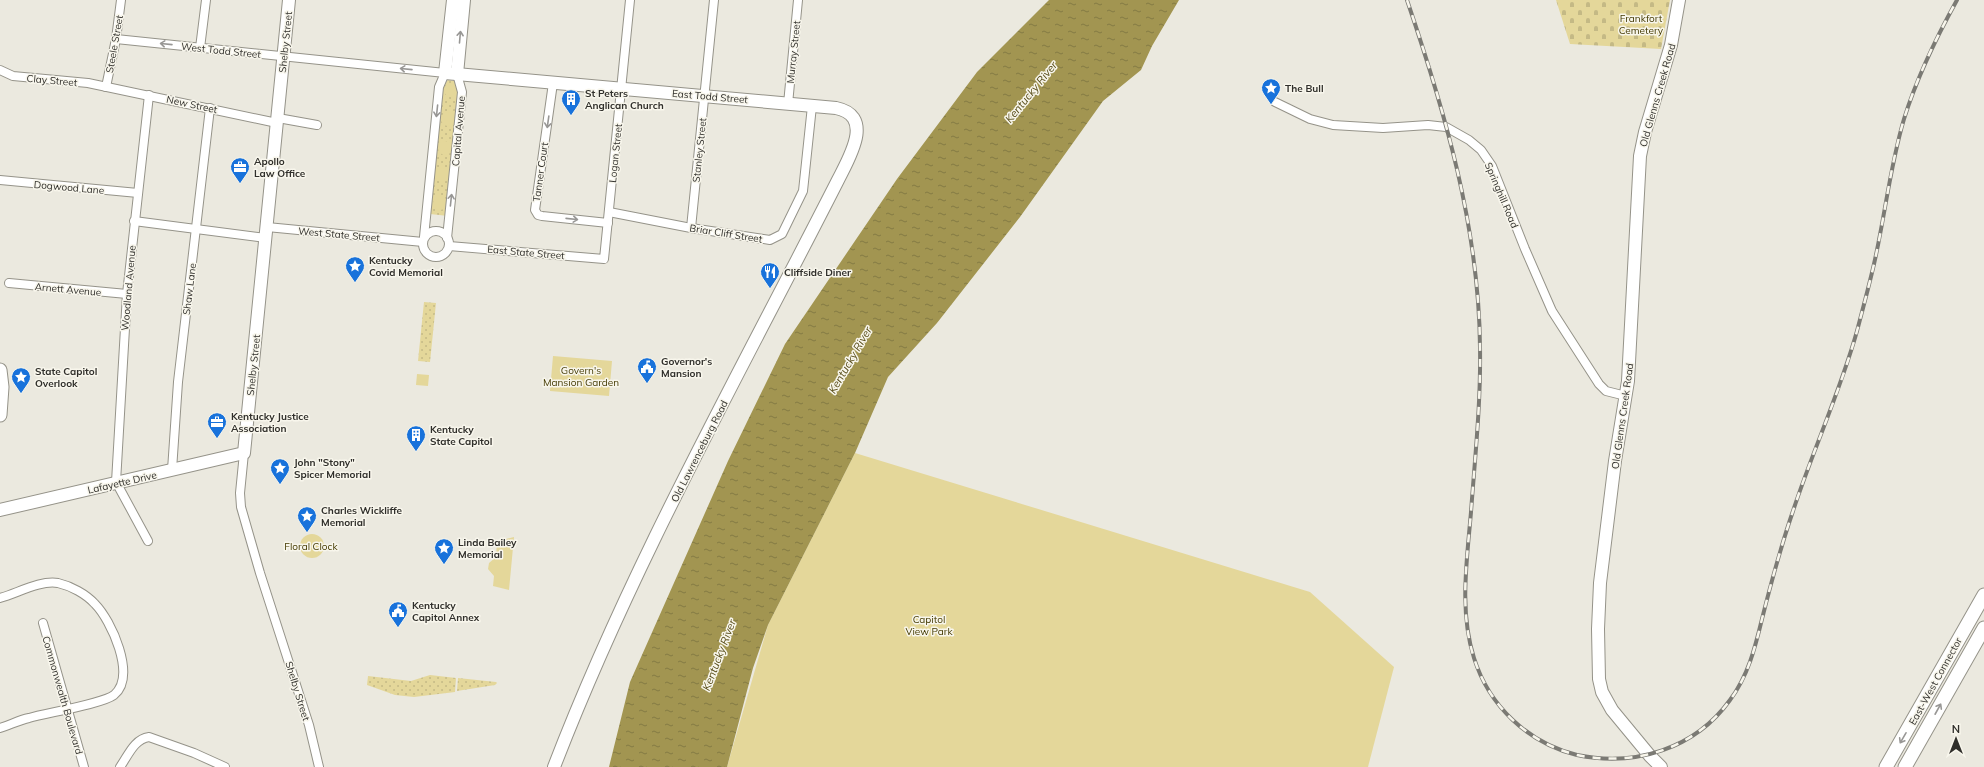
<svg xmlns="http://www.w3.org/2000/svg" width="1984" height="767" font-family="Mulish,sans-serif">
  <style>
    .grass { fill: url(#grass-dots) }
    .cemetery { fill: url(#cemetery-stones) }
    .green { fill: #e4d79a }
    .water { fill: url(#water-ripples) }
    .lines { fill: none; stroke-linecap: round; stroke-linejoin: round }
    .street-casing { stroke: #959389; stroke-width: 10 }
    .secondary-casing { stroke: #959389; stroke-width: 14 }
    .primary-casing { stroke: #959389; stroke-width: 15 }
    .street { stroke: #fff; stroke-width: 8 }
    .secondary { stroke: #fff; stroke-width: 12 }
    .primary { stroke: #fff; stroke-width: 13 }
    .rail-casing { stroke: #7b7a74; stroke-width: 4 }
    .rail { stroke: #f8f6ec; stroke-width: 2.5; stroke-dasharray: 8; stroke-linecap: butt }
    .oneway { stroke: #989795 }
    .labels { text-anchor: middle; stroke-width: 3; stroke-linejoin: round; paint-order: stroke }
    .park-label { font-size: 10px; fill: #433900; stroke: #f8f6ec }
    .street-label { font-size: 10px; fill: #302f2b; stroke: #f8f6ec }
    .poi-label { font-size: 10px; font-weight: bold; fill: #302f2b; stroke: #f8f6ec; text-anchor: start }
    .water-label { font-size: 11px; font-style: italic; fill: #584d19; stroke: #f8f6ec }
  </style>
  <defs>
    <pattern id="grass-dots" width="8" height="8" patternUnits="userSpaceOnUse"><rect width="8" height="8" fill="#e4d79a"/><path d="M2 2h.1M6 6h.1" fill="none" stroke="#c4b985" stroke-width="1.8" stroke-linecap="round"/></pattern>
    <pattern id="cemetery-stones" width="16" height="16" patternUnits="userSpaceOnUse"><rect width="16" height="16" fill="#e4d79a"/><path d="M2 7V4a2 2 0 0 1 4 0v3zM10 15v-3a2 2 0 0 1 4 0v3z" fill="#c4b985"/></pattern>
    <pattern id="water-ripples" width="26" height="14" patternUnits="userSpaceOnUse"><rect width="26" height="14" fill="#a29551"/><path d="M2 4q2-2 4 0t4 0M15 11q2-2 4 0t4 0" fill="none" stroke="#847a43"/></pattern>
  </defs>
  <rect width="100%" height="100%" fill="#ebe9df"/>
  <g class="grass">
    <path d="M448,80L455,81L459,86L448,216L430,214L442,88Z"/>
    <path d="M424,302L436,303L430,362L418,361Z"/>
    <path d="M430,675L456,678L455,692L414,697L395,695L367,685L368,676L411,681Z"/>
    <path d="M458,678L496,682L497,683L495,685L457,691Z"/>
  </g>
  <path class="cemetery" d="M1556,0H1670L1661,49L1570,44Z"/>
  <g class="green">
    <circle cx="451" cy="90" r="7"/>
    <circle cx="448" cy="119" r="7"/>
    <circle cx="445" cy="148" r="7"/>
    <circle cx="442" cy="175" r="7"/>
    <circle cx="440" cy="203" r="7"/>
    <path d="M553,356L612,361L609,396L550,391Z"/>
    <path d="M417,374L429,375L428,386L416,385Z"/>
    <path d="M855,453L1310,592L1394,667L1368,767H727L768,625Z"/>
    <circle cx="312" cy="546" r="12"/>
    <path d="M514,537L509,590L493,586L494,576L488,569L489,563L496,557L497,541Z"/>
  </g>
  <path class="water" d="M1049,0H1179L1152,46L1141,70L1103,101L1020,217L937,323L888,377L855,453L768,625L753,668L727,767H609L630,682L728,461L785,344L897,179L977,72Z"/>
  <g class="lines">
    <defs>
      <g id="street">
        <path d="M116,39L445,73L439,87L424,237"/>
        <path d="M200,48L206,0"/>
        <path d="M0,70L13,76L88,83L277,123"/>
        <path d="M553,83L535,210L538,215L542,216L608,223"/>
        <path d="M106,87L116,39L121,0"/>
        <path d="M1275,102L1310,119L1333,125L1383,128L1428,125L1446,127L1469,140L1481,150L1492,166L1525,249L1552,311L1599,384L1606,391L1626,396"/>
        <path d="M788,104L798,0"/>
        <path d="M278,118L317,125"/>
        <path d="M0,180L138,193"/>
        <path d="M609,212L691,228L770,240L782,234L803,191L812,106"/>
        <path d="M134,221L266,238"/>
        <path d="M267,227L423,242"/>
        <path d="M691,228L714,0"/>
        <circle cx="436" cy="244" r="13"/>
        <path d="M447,238L462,92L457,74"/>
        <path d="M449,246L604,259L630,0"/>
        <path d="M9,283L127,294"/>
        <path d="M244,453L240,493L241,507L260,573L309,725L319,767"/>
        <path d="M172,470L178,382L210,108"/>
        <path d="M148,541L116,482L127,294L149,95"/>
        <path d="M0,598C18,593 40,580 58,583C71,586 86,594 95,604C111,620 137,676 114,695C102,704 46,713 29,718C19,720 10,725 0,728"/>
        <path d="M43,623L84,767"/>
        <path d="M120,767C128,756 134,739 149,737L194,753L225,767"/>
      </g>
      <g id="secondary">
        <path d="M453,0L445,73L836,108C875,116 849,158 838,180C740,373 632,564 554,767"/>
        <path d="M457,74L464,0"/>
        <path d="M0,510L244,453L289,0"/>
        <path d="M1661,767L1650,756L1612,710L1602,692L1599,679L1598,629L1600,583L1615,461L1628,381L1640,156L1645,132L1671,45L1679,0"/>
      </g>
      <g id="primary">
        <path d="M0,370L2,387L0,415"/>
        <path d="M1886,767L1984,595"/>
        <path d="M1905,767L1984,628"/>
      </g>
    </defs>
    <use href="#street" class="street-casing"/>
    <use href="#secondary" class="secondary-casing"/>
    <use href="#primary" class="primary-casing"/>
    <use href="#street" class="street"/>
    <use href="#secondary" class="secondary"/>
    <use href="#primary" class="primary"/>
    <defs>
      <path id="rail" d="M1407,0C1445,112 1479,228 1480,347C1481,402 1475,457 1471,512C1467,560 1459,611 1474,658C1489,706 1528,743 1577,755C1635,767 1695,749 1730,700C1748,676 1755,648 1762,619C1771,583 1781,546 1793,511C1813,450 1840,392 1857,331C1863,308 1869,286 1874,264C1885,216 1890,166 1904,119C1917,77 1936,38 1957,0"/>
    </defs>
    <use href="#rail" class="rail-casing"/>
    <use href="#rail" class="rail"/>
  </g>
  <defs><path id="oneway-shaft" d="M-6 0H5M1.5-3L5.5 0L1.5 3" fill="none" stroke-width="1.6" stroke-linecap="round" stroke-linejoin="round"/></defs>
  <g class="oneway">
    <use href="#oneway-shaft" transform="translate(460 37) rotate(-85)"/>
    <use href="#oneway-shaft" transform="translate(166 44) rotate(-174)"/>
    <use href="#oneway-shaft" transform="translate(406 69) rotate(-174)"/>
    <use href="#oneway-shaft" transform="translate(437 111) rotate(96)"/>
    <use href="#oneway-shaft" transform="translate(548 122) rotate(98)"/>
    <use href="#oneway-shaft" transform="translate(451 200) rotate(-84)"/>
    <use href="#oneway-shaft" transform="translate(572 219) rotate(6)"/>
    <use href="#oneway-shaft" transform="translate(1938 709) rotate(-61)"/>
    <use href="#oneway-shaft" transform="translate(1903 738) rotate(120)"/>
  </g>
  <defs>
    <symbol id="sight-pin" viewBox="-11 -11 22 30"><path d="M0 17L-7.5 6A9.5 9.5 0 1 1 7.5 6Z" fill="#1872db" stroke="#f8f6ec"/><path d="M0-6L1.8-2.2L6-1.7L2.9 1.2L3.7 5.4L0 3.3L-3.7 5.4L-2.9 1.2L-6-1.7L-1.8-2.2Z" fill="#fff"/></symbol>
    <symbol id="building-pin" viewBox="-11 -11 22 30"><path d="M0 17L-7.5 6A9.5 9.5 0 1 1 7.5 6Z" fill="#1872db" stroke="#f8f6ec"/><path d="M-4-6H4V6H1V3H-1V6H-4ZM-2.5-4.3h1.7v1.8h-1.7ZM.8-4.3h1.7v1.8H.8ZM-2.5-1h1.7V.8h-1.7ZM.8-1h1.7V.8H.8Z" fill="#fff"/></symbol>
    <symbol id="office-pin" viewBox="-11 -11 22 30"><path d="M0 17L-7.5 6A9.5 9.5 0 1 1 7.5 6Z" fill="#1872db" stroke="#f8f6ec"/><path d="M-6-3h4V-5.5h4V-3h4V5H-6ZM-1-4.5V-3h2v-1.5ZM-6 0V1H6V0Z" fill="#fff"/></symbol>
    <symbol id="restaurant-pin" viewBox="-11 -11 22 30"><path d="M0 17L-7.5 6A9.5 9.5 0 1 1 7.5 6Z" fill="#1872db" stroke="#f8f6ec"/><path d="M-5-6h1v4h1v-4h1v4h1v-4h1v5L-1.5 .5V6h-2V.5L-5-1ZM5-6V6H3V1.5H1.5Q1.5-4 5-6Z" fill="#fff"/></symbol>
    <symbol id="civic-pin" viewBox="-11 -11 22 30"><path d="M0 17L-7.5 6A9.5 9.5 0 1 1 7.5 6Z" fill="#1872db" stroke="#f8f6ec"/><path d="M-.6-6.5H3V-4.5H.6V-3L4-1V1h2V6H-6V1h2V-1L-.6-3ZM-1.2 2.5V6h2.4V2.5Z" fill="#fff"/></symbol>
  </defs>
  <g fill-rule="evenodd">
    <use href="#sight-pin" x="1260" y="77" width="22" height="30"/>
    <use href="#building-pin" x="560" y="88" width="22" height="30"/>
    <use href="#office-pin" x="229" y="156" width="22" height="30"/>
    <use href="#sight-pin" x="344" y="255" width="22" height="30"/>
    <use href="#restaurant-pin" x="759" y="261" width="22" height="30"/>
    <use href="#civic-pin" x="636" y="356" width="22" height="30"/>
    <use href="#sight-pin" x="10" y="366" width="22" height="30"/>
    <use href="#office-pin" x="206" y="411" width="22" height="30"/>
    <use href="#building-pin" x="405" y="424" width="22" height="30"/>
    <use href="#sight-pin" x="269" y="457" width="22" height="30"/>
    <use href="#sight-pin" x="296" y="505" width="22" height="30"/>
    <use href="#sight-pin" x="433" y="537" width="22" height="30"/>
    <use href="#civic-pin" x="387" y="600" width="22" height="30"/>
  </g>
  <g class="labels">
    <g class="park-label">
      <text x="1641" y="22">Frankfort<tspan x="1641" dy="12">Cemetery</tspan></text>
      <text x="581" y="374">Govern's<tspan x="581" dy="12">Mansion Garden</tspan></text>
      <text x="311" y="550">Floral Clock</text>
      <text x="929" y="623">Capitol<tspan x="929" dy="12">View Park</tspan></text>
    </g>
    <g class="street-label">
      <text transform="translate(285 42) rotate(-84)" y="4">Shelby Street</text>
      <text transform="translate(114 44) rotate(-80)" y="4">Steele Street</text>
      <text transform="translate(221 50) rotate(6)" y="4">West Todd Street</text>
      <text transform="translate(793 52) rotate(-84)" y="4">Murray Street</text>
      <text transform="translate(52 80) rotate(5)" y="4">Clay Street</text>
      <text transform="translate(1657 95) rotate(-74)" y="4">Old Glenns Creek Road</text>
      <text transform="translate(710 96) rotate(5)" y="4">East Todd Street</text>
      <text transform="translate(192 104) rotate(12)" y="4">New Street</text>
      <text transform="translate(458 131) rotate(-85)" y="4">Capital Avenue</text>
      <text transform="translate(699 150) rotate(-84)" y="4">Stanley Street</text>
      <text transform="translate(615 153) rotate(-84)" y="4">Logan Street</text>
      <text transform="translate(540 172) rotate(-82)" y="4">Tanner Court</text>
      <text transform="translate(69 187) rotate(5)" y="4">Dogwood Lane</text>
      <text transform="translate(1502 195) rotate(67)" y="4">Springhill Road</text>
      <text transform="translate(726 233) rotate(9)" y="4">Briar Cliff Street</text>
      <text transform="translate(339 234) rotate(5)" y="4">West State Street</text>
      <text transform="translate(526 252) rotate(5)" y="4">East State Street</text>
      <text transform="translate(128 288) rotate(-85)" y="4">Woodland Avenue</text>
      <text transform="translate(68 289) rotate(5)" y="4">Arnett Avenue</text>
      <text transform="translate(189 289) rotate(-83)" y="4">Shaw Lane</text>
      <text transform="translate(253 365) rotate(-84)" y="4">Shelby Street</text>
      <text transform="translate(1622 416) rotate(-82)" y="4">Old Glenns Creek Road</text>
      <text transform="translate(699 451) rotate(-63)" y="4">Old Lawrenceburg Road</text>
      <text transform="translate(122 482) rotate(-13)" y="4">Lafayette Drive</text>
      <text transform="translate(1935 681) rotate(-61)" y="4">East-West Connector</text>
      <text transform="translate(298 691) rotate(73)" y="4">Shelby Street</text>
      <text transform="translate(63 695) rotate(74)" y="4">Commonwealth Boulevard</text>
    </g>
    <g class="poi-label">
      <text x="1285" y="92">The Bull</text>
      <text x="585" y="97">St Peters<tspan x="585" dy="12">Anglican Church</tspan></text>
      <text x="254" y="165">Apollo<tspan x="254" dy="12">Law Office</tspan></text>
      <text x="369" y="264">Kentucky<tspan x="369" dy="12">Covid Memorial</tspan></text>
      <text x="784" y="276">Cliffside Diner</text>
      <text x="661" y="365">Governor's<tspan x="661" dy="12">Mansion</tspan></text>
      <text x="35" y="375">State Capitol<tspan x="35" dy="12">Overlook</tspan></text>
      <text x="231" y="420">Kentucky Justice<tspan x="231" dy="12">Association</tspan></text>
      <text x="430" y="433">Kentucky<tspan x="430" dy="12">State Capitol</tspan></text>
      <text x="294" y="466">John "Stony"<tspan x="294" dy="12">Spicer Memorial</tspan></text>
      <text x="321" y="514">Charles Wickliffe<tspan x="321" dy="12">Memorial</tspan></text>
      <text x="458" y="546">Linda Bailey<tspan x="458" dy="12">Memorial</tspan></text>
      <text x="412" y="609">Kentucky<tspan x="412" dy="12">Capitol Annex</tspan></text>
    </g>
    <g class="water-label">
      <text transform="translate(1031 92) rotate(-51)" y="4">Kentucky River</text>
      <text transform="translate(850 360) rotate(-60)" y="4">Kentucky River</text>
      <text transform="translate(719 655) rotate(-69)" y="4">Kentucky River</text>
    </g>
  </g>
  <g transform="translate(1956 739)" stroke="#f8f6ec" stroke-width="3" paint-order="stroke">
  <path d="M0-3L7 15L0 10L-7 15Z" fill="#302f2b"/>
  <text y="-6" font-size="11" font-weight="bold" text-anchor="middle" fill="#302f2b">N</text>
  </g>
</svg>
